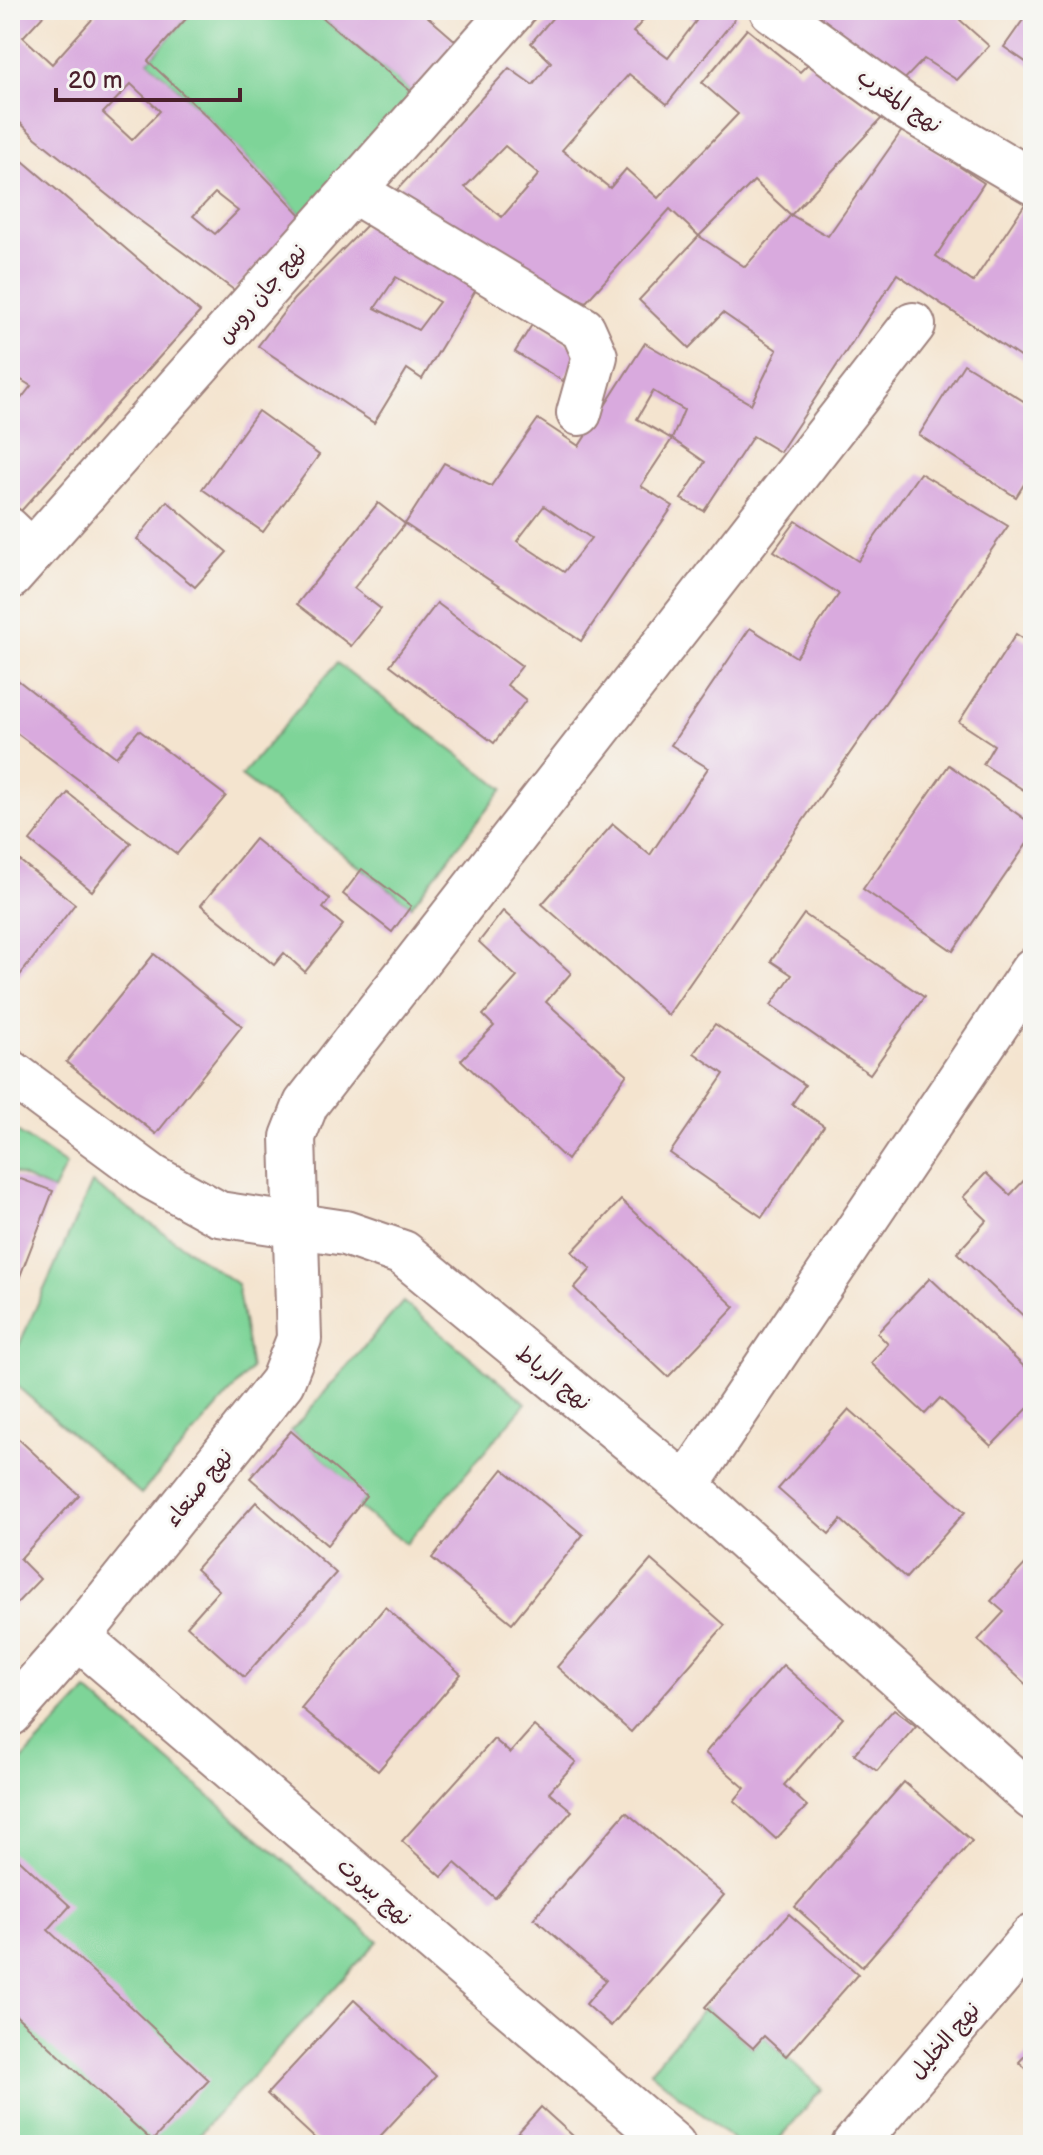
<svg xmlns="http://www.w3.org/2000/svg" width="1043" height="2155" font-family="'Balsamiq Sans','Playpen Sans Arabic',sans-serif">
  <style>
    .green { fill: #7ed498; stroke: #647a62; stroke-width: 2 }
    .building { fill: #d9aade; fill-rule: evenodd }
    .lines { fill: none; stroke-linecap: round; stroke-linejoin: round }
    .lane-casing { stroke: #9f827d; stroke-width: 40 }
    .street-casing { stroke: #9f827d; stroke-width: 48 }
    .secondary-casing { stroke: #9f827d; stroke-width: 48 }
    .lane { stroke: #fff; stroke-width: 36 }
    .street { stroke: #fff; stroke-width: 44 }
    .secondary { stroke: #fff; stroke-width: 44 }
    .labels { text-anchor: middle; stroke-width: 6; stroke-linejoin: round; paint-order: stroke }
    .street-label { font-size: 22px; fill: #4a1f2b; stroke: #f6f6f2 }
  </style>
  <rect width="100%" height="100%" fill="#f6f6f2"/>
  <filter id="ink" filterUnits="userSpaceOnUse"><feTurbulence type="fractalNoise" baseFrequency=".0125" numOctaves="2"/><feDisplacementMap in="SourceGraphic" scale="16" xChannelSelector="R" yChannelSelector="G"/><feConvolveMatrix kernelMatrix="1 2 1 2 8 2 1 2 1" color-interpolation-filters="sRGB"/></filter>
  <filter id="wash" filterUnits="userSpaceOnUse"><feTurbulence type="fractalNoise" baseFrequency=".006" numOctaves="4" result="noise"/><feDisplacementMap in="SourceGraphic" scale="32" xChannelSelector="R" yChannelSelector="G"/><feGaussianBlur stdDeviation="1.8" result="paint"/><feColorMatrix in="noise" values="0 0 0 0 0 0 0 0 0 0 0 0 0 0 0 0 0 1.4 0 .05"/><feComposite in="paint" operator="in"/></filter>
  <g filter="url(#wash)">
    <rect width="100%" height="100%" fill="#f4e4cf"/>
    <g class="green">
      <path d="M194,10H313L414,94L305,219L211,120L148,61Z"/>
      <path d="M337,663L503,789L411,906L241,776Z"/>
      <path d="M10,1127L66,1165L53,1191L10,1171Z"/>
      <path d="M92,1183L237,1284L251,1369L141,1494L10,1380V1365Z"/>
      <path d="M403,1302L526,1403L406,1544L358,1507L365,1496L291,1431Z"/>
      <path d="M87,1691L378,1941L189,2145H10V1773Z"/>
      <path d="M705,2007L753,2048L764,2036L822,2089L774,2145H739L650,2071Z"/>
    </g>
    <g id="blocks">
      <g class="building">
        <path d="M10,10H48L23,37L52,64L96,15L91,10H194L148,61L211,120L305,219L234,290L131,214L36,138L10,113ZM131,84L160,111L132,140L103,113ZM215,193L238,211L215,234L193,216Z"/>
        <path d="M313,10H420L458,43L414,94Z"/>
        <path d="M559,10H652L633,32L668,58L696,21L682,10H730L737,16L667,104L629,74L562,150L610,188L626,169L658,198L738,114L702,83L747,29L800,72L810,62L843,91L882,118L791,215L754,181L699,236L670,209L586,302L472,248L395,192L509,68L533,85L551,62L531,43ZM505,146L539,174L502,217L465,187Z"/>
        <path d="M808,10H968L960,20L989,46L957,80L924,59L901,83Z"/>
        <path d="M1030,10H1033V67L1004,47Z"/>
        <path d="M903,129L984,183L936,256L973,282L1025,204L1033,209V366L897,274L780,452L753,436L704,511L681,499L705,462L672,439L641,486L673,506L581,641L405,524L444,463L491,486L538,419L579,446L645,343L751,404L777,350L723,313L689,348L639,300L699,236L745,267L791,215L828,236ZM653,391L684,410L672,439L637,419ZM544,506L591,538L564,572L517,541Z"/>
        <path d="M10,150L200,312L21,511L10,501V413L31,386L10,373Z"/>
        <path d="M369,223L477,288L422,379L407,369L374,423L258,346L294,299ZM396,277L439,302L418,330L375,308Z"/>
        <path d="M533,323L580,351L563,381L515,352Z"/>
        <path d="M964,364L1033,407V470L1016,497L919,435Z"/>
        <path d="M258,411L319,455L263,532L202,489Z"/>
        <path d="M920,473L1008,526L668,1015L542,904L613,824L650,855L708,768L671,745L750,628L796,657L839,594L774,551L796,521L858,561Z"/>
        <path d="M167,501L227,552L195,587L137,539Z"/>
        <path d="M378,503L405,524L354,588L381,609L351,646L297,604Z"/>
        <path d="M437,603L522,666L507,685L526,700L494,743L390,665Z"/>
        <path d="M1016,634L1033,645V796L983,764L994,745L959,722Z"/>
        <path d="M10,674L116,757L139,730L226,796L177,854L10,728Z"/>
        <path d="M949,765L1033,825V835L953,951L863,889Z"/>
        <path d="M68,793L131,843L92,891L30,841Z"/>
        <path d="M255,839L330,899L323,908L343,925L305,972L284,953L274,965L201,905Z"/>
        <path d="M10,853L75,904L10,988Z"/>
        <path d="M362,869L411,906L392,932L343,894Z"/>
        <path d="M503,911L571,973L546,1002L627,1074L567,1160L461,1060L494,1026L483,1015L517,977L479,942Z"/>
        <path d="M804,914L924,997L870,1074L771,1005L792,975L771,961Z"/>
        <path d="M154,954L242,1026L156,1134L66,1062Z"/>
        <path d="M715,1024L805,1085L792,1104L824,1126L762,1217L670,1153L724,1074L694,1053Z"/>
        <path d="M1033,1171V1325L957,1253L987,1220L963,1197L986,1173L1010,1195Z"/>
        <path d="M10,1175L53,1191L10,1302Z"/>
        <path d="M621,1200L735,1307L668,1377L574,1288L591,1269L572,1252Z"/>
        <path d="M930,1278L1033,1375V1403L991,1446L940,1398L925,1414L871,1363L888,1344L877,1333Z"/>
        <path d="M849,1409L965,1512L906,1578L841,1520L829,1534L778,1489Z"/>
        <path d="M10,1431L79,1495L20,1559L40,1579L13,1607L10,1604Z"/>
        <path d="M291,1431L366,1496L327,1545L250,1478Z"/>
        <path d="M503,1469L583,1535L512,1623L432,1558Z"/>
        <path d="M256,1502L336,1573L244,1677L187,1626L219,1590L196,1569Z"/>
        <path d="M651,1560L725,1625L631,1732L557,1667Z"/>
        <path d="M1029,1560L1033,1563V1691L978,1640L1004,1612L991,1601Z"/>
        <path d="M385,1607L461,1674L378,1771L301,1708Z"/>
        <path d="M783,1665L843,1718L784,1785L807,1806L776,1839L734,1801L745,1788L705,1753Z"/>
        <path d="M894,1709L916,1726L877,1771L854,1754Z"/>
        <path d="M534,1726L576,1762L549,1792L572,1811L495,1898L455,1863L442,1877L402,1841L494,1739L510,1753Z"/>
        <path d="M904,1782L972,1841L862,1967L795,1907Z"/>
        <path d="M626,1812L724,1895L611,2026L586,2004L606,1980L534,1918Z"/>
        <path d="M10,1851L70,1906L48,1930L209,2080L152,2141L10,2010Z"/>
        <path d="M789,1914L858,1974L786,2056L764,2036L753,2048L705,2007Z"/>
        <path d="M354,2000L436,2076L372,2145H322L267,2094Z"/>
        <path d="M1033,2047V2075L1019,2062Z"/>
        <path d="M541,2107L583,2145H507Z"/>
      </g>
    </g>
  </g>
  <g filter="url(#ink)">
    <use href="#blocks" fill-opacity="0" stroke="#9f827d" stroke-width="2"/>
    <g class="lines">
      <defs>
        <path id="lane" d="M10,526L35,550"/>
        <g id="street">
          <path d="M772,10L902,105L1033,182"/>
          <path d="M352,190L583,329L595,356L579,413"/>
          <path d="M10,577L513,10"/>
          <path d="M10,1072L152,1177L219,1214L345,1233L403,1253L686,1486L1033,1798"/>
          <path d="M686,1486L1033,970"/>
          <path d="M78,1637L673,2145"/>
          <path d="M10,1714L78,1637L282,1382L299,1339L293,1137L306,1104L913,325"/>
        </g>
        <path id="secondary" d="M854,2145L1033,1936"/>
      </defs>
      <use href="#lane" class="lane-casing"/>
      <use href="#street" class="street-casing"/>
      <use href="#secondary" class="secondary-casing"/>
      <use href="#lane" class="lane"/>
      <use href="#street" class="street"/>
      <use href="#secondary" class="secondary"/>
    </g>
  </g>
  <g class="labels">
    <g class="street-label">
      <text transform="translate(900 100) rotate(34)" y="8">نهج المغرب</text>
      <text transform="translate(261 293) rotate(-49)" y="8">نهج جان روس</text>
      <text transform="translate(554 1377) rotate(39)" y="8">نهج الرباط</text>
      <text transform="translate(198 1487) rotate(-51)" y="8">نهج صنعاء</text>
      <text transform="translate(375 1891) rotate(41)" y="8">نهج بيروت</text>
      <text transform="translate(944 2040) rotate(-49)" y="8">نهج الخليل</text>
    </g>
  </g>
  <rect width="1043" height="2155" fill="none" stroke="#f6f6f2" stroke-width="40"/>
  <path d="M56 88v12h184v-12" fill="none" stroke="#4a1f2b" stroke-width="4"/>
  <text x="68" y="88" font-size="24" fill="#4a1f2b" stroke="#f6f6f2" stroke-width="6" paint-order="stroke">20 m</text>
</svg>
